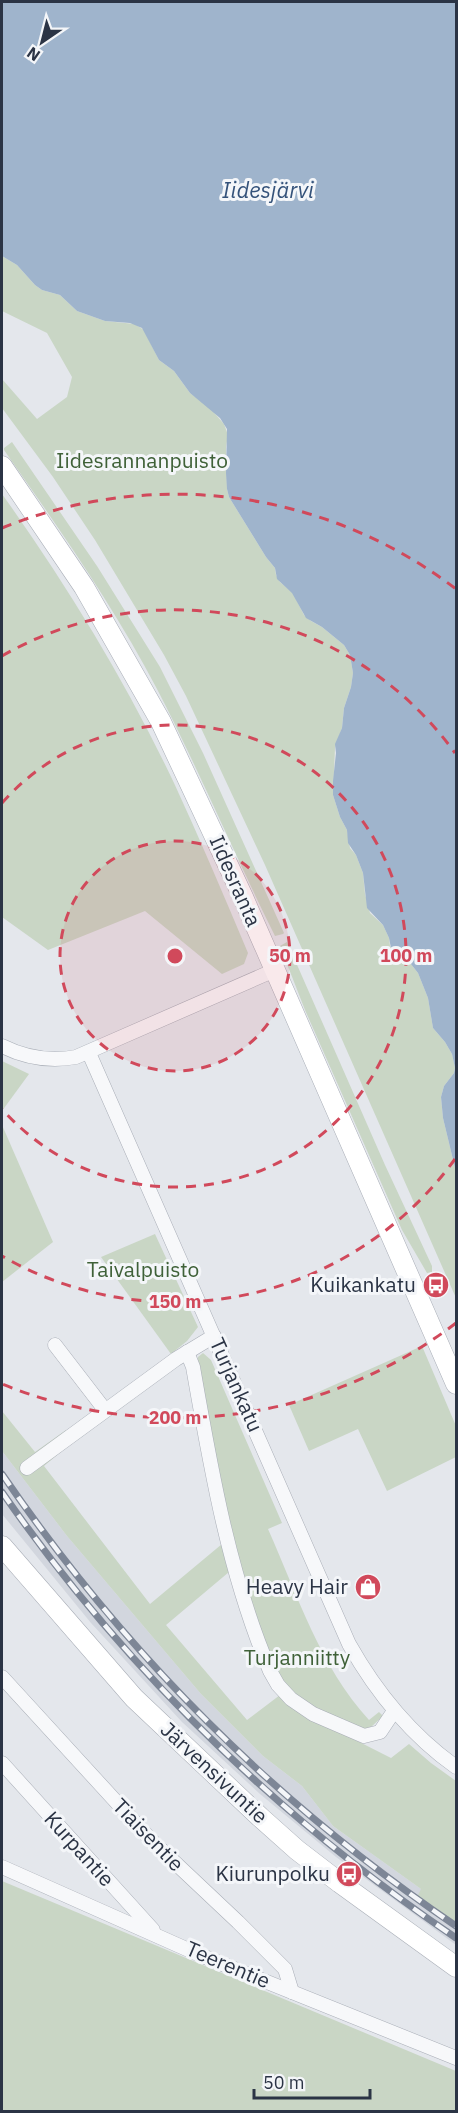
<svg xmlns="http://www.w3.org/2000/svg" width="458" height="2113" font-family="'IBM Plex Sans',sans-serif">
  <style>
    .built { fill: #d2d6de }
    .green { fill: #c9d6c5 }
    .water { fill: #9fb4cc }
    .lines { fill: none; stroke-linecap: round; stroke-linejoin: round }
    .street-casing { stroke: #a9aeb7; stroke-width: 15 }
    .secondary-casing { stroke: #a9aeb7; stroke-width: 21 }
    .street { stroke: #f7f8fa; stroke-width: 14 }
    .secondary { stroke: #fff; stroke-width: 20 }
    .rail-casing { stroke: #7d8696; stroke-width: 7 }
    .rail { stroke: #f4f6f9; stroke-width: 4.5; stroke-dasharray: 14; stroke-linecap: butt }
    .ring { fill: none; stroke: #d1495b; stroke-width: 3; stroke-dasharray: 10 8 }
    .labels { text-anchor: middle; stroke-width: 6; stroke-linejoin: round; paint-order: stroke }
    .park-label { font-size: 21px; fill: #3f6138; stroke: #f4f6f9 }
    .street-label { font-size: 21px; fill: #2b3445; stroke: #f4f6f9 }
    .poi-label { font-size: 21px; fill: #2b3445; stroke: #f4f6f9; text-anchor: end }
    .water-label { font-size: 22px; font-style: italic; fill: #34527a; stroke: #f4f6f9 }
    .centre { fill: #d1495b; stroke: #f4f6f9; stroke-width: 3 }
    .ring-label { font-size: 18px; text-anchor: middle; font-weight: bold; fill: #d1495b; stroke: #f4f6f9; stroke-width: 6; stroke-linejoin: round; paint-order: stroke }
  </style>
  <rect width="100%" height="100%" fill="#e4e7ec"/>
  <path class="built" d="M2,1451L67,1536L201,1694L263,1756L302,1786L333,1826L456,1914V1945L336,1857L260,1794L182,1722L91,1623L2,1514Z"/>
  <g class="green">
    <path d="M2,256L17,265L35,285L42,290L60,295L77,311L105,321L135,324L144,330L159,360L174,371L190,393L210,408L224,424L228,435L226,447L227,489L229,497L266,557L275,568L276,575L280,582L293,593L304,615L311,621L322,627L344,645L350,655L353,673L351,687L344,708L342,728L335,748L333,795L340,817L347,830L350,848L356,855L363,873L365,894L370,913L383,925L389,938L390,946L407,959L418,973L428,998L433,1028L445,1042L452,1054L455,1068L454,1073L444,1086L441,1097L443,1118L456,1172V1298L265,865L186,696L164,655L95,540L53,477L2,408V379L37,419L67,397L72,377L47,333L2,311Z"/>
    <path d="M12,442L97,566L160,667L203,753L284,933L283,934L275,936C234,854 199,770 157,689C113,605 58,527 4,450V448Z"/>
    <path d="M2,494C67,585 126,682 174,783C200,839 224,896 248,953L244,964L222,974L145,911L48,950L2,917Z"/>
    <path d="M287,942L385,1165L432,1266V1272L427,1273L402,1230L305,1010L280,946Z"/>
    <path d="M2,1061L29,1074L2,1111Z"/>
    <path d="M2,1125L53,1242L2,1282Z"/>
    <path d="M155,1234L198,1327L187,1341L171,1354L101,1257Z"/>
    <path d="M422,1346L456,1426V1457L387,1491L358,1429L309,1451L289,1405Z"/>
    <path d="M203,1353L211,1360L282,1523L268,1529C297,1594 320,1667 369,1720L379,1712L383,1716L370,1728L363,1729L342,1722L294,1697L273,1669L237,1563L197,1365L198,1357Z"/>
    <path d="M2,1411L35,1452L66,1430L74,1441L44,1466L150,1604L222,1544L229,1572L166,1625L247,1720L280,1695L308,1716L391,1758L409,1744L431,1763L456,1781V1925L416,1899L421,1889L333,1826L302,1786L263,1756L201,1694L67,1536L2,1451Z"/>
    <path d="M2,1881L456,2071V2111H2Z"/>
  </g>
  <path class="water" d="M2,2H456V1172L443,1118L441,1097L444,1086L454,1073L455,1068L452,1054L445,1042L433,1028L428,998L418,973L407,959L391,948L389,938L383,925L367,908L363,873L356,855L348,843L347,830L340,817L333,795V781L336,753L335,744L342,728L344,708L351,687L353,673L350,655L344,645L322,627L306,618L292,593L277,579L275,568L266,557L229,497L227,489L226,473L227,429L220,418L190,393L174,371L159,360L142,328L130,323L105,321L77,311L60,295L42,290L35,285L17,265L2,256Z"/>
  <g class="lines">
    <defs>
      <g id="street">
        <path d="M2,1046C26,1058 49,1062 76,1057L275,970"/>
        <path d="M89,1053L349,1644C376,1692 411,1735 456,1767"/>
        <path d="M55,1345L105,1410"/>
        <path d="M187,1352L193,1367C211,1470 229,1575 270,1671L278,1685L291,1699L313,1714L364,1736L380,1732L394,1711"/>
        <path d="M27,1468L176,1359L214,1336"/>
        <path d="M2,1677L152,1841L238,1922L285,1969L292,1992"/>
        <path d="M2,1763L153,1930"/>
        <path d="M2,1867L200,1955L456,2058"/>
      </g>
      <g id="secondary">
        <path d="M2,466L84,587L161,722L243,897L456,1384"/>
        <path d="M2,1546L134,1698L260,1817L297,1850L340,1883L456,1967"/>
      </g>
    </defs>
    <use href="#street" class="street-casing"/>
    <use href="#secondary" class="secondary-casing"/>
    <use href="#street" class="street"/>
    <use href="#secondary" class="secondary"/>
    <defs>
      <g id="rail">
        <path d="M2,1474C126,1655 275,1803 456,1926"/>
        <path d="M2,1492C124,1668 279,1818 456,1938"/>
      </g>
    </defs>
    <use href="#rail" class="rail-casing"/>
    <use href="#rail" class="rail"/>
  </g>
  <circle cx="175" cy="956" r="115" fill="#d1495b" fill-opacity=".12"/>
  <g class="ring">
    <circle cx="175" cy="956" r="115"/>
    <path d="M2 803A231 231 0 1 1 2 1109"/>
    <path d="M455 1159A346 346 0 0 1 2 1256M2 656A346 346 0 0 1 455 753"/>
    <path d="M456 1323A462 462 0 0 1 2 1384M2 528A462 462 0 0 1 456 589"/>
  </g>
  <defs>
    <symbol id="bus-disc" viewBox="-11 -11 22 22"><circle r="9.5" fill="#d1495b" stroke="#f4f6f9"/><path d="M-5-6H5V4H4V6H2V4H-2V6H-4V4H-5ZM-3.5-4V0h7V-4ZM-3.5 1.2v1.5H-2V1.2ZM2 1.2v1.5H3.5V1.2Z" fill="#fff"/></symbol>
    <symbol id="shop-disc" viewBox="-11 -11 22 22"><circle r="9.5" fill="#d1495b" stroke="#f4f6f9"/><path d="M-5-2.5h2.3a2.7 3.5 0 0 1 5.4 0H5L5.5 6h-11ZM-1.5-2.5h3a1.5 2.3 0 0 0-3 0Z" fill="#fff"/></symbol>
  </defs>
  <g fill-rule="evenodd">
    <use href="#bus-disc" x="421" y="1270" width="30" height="30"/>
    <use href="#shop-disc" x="353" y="1572" width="30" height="30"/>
    <use href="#bus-disc" x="334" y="1859" width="30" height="30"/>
  </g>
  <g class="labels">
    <g class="park-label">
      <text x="142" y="468">Iidesrannanpuisto</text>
      <text x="143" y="1277">Taivalpuisto</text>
      <text x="297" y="1665">Turjanniitty</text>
    </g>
    <g class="street-label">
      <text transform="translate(235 881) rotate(66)" y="7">Iidesranta</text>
      <text transform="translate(236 1385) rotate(66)" y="7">Turjankatu</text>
      <text transform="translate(214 1773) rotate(43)" y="7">Järvensivuntie</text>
      <text transform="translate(148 1835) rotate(46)" y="7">Tiaisentie</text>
      <text transform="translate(79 1849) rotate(48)" y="7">Kurpantie</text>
      <text transform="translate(228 1965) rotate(23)" y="7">Teerentie</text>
    </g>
    <g class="poi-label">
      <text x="416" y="1292">Kuikankatu</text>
      <text x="348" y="1594">Heavy Hair</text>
      <text x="330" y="1881">Kiurunpolku</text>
    </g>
    <g class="water-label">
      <text x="268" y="198">Iidesjärvi</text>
    </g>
  </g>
  <circle cx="175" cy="956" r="9" class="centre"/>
  <g class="ring-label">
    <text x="290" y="962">50 m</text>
    <text x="406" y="962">100 m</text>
    <text x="175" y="1308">150 m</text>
    <text x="175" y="1424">200 m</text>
  </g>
  <rect width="458" height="2113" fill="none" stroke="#2b3445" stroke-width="6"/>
  <g transform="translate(42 42) rotate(215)" stroke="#f4f6f9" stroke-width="4.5" paint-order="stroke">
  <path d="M0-4.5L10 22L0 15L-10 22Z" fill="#2b3445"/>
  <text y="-9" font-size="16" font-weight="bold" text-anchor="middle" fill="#2b3445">N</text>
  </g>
  <path d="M254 2089v9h116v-9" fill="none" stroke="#2b3445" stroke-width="3"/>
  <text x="263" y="2089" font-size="18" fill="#2b3445" stroke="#f4f6f9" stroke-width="4.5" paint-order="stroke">50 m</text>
</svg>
